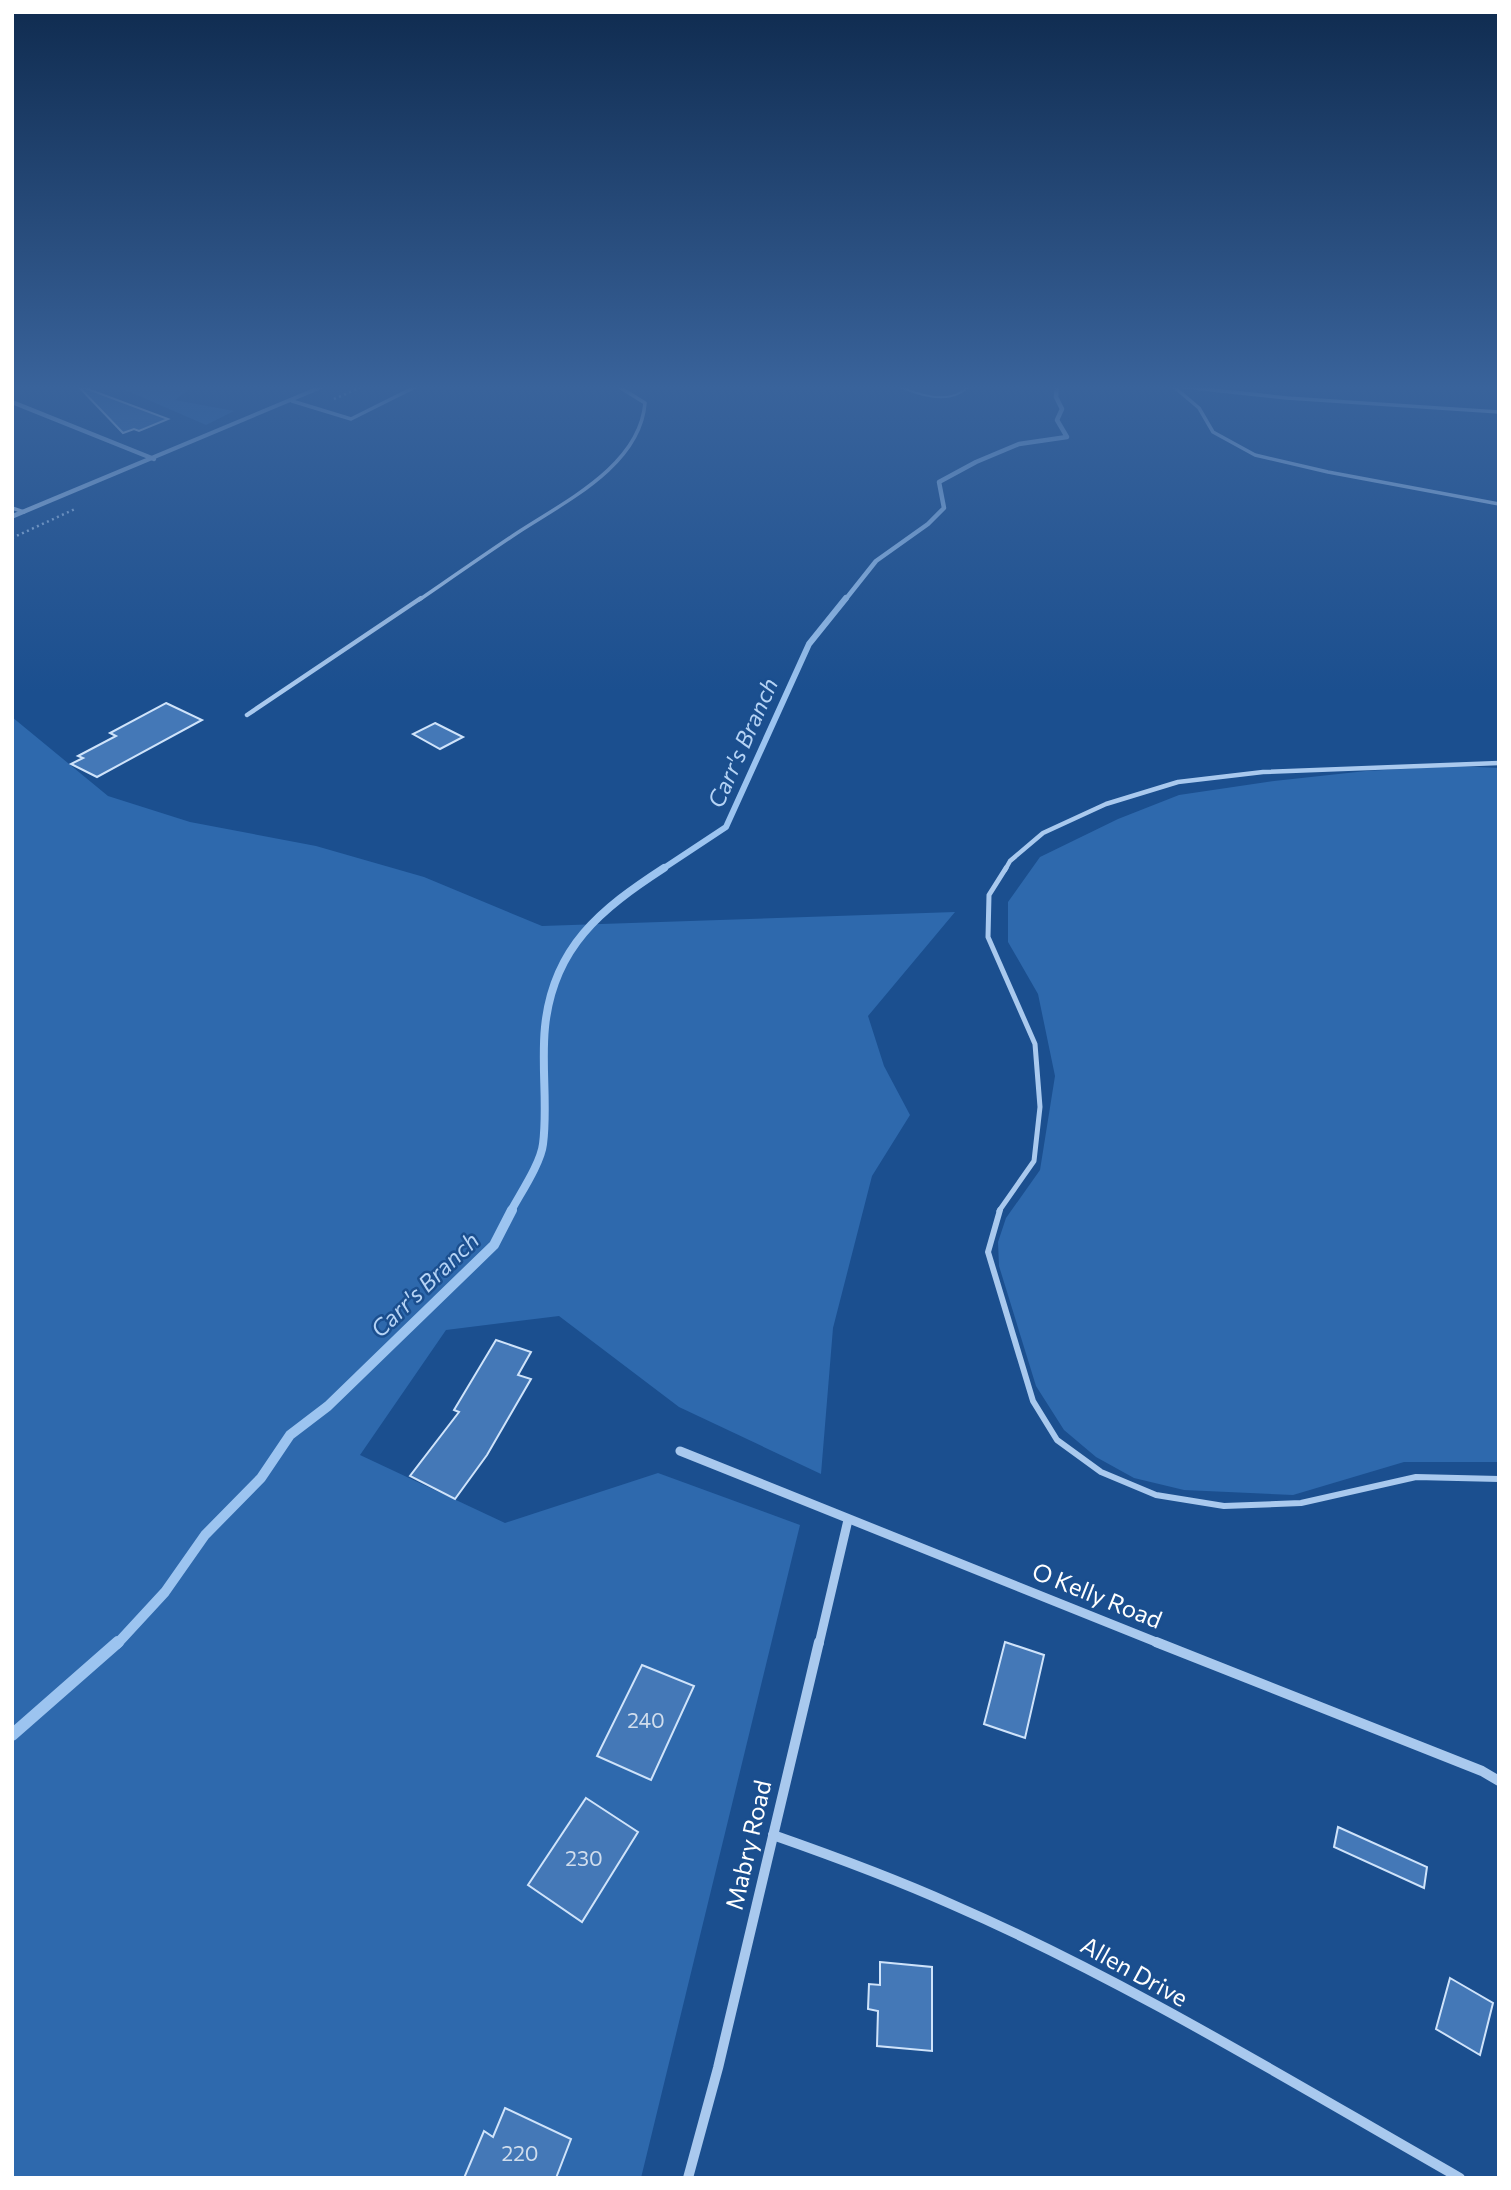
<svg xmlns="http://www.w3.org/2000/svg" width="1511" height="2190" font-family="Commissioner,sans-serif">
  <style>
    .green { fill: #2e69ad }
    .water { fill: #3c6290; stroke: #9cc4f0; stroke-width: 2 }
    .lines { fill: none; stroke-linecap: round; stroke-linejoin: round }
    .stream-far4 { stroke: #9cc4f0; stroke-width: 4.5 }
    .stream-far3 { stroke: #9cc4f0; stroke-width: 6 }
    .stream-far2 { stroke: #9cc4f0; stroke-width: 8 }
    .stream-far1 { stroke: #9cc4f0; stroke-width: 10 }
    .stream { stroke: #9cc4f0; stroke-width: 12 }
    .building { fill: #4478b7; stroke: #cfe3fa; stroke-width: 2 }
    .path { stroke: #a9c9ee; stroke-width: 2.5; stroke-dasharray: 2 3.5; stroke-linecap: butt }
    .service-far3 { stroke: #a9c9ee; stroke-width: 3.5 }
    .service-far2 { stroke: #a9c9ee; stroke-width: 4.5 }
    .service-far1 { stroke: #a9c9ee; stroke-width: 5 }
    .service { stroke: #a9c9ee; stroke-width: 6 }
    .minor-far2 { stroke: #a9c9ee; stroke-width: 4.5 }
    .minor-far1 { stroke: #a9c9ee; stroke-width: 9 }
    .minor { stroke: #a9c9ee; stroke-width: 10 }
    .tertiary { fill: #a9c9ee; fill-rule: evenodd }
    .labels { text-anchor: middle; stroke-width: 5; stroke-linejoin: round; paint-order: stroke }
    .near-number-label { font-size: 21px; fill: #d0dded }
    .water-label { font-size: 23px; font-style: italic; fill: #b5d3f5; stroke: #1b4f8f }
    .near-street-label { font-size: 24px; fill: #fff; stroke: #1b4f8f }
  </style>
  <rect width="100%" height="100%" fill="#1b4f8f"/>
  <g class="green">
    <path d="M114,385H194L175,400L234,411L206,425Z"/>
    <path d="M12,717L108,796L190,822L316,846L424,877L542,926L955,912L868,1016L884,1066L910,1115L872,1176L833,1328L821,1474L679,1407L559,1316L446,1330L360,1455L505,1523L658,1473L800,1525L641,2178H12Z"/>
    <path d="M1457,766L1499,768V1462H1404L1293,1495L1184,1490L1134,1478L1096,1457L1064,1430L1036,1386L999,1266L998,1242L1006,1218L1040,1170L1055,1076L1038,994L1008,942V902L1040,857L1118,819L1179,795L1274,781L1366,771Z"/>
  </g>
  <path class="water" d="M895,385H966L967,388C947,406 917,394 895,385Z"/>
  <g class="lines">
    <path class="stream-far4" d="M845,600L876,561L928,524L944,508L939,482L976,462L1019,444L1067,437L1057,420L1062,409L1056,397L1057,385"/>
    <path class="stream-far3" d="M661,870L726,827L809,644L846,598"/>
    <path class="stream-far2" d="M511,1211C520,1194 541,1163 543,1144C548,1106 541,1066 545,1027C553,947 601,909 664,868"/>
    <path class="stream-far1" d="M117,1644L165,1592L205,1535L261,1478L290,1435L328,1406L494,1245L512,1210"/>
    <path class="stream" d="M12,1735L118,1642"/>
  </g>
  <g class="building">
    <path d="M77,385L168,419L139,431L134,429L123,433Z"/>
    <path d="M166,703L202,720L97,777L71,764L83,758L78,756L116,736L110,733Z"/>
    <path d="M435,723L463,737L440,749L413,734Z"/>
    <path d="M496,1340L531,1352L518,1375L531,1379L487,1455L455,1499L410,1476L459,1412L454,1410Z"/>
    <path d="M1005,1642L1044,1655L1025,1738L984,1724Z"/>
    <path d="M642,1665L694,1686L651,1780L597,1756Z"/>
    <path d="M586,1798L638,1832L582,1922L528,1885Z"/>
    <path d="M1338,1827L1427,1867L1424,1888L1334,1847Z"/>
    <path d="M880,1962L932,1967V2051L877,2046L878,2011L868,2009L869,1984L880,1985Z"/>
    <path d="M1450,1978L1493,2003L1480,2055L1436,2029Z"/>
    <path d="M505,2108L571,2139L556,2178H464L484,2131L493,2137Z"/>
  </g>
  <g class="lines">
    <g class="path">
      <path d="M334,399L366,385"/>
      <path d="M12,538L75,509"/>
    </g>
    <g class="service-far3">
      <path d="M1173,386L1199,408L1213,432L1255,455L1328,472L1499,504"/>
      <path d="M1176,386L1287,398L1499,412"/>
      <path d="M292,401L351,419L419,385"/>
      <path d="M12,508L24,512"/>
      <path d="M419,600C451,578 484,555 517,533C564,502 640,466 645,403L616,385"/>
    </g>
    <g class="service-far2">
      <path d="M247,715L421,598"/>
      <path d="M1005,870L1010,861L1043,833L1106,804L1178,782L1263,772L1499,763"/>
    </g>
    <path class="service-far1" d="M999,1211L1034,1161L1040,1107L1035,1044L988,937L989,895L1006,868"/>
    <path class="service" d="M1000,1210L988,1252L1033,1401L1057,1440L1101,1472L1156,1495L1224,1506L1301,1503L1416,1477L1499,1479"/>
    <path class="minor-far2" d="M12,402L154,459"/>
    <g class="minor-far1">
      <path d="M680,1451L1161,1644"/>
      <path d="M819,1644L848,1520"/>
    </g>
    <g class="minor">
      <path d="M1156,1642L1482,1771L1499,1781"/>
      <path d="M773,1835C833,1856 893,1878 951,1904C1128,1981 1293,2083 1460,2178"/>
      <path d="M688,2178L718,2068L819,1642"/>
    </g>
    <path class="tertiary" d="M321,385H331L12,519V514Z"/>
  </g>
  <linearGradient id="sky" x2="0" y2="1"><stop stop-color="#0f2b4f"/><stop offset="0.56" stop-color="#39639b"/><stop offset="1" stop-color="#39639b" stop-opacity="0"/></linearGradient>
  <rect width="1511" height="692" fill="url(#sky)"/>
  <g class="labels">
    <g class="near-number-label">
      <text x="646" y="1728">240</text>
      <text x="584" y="1866">230</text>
      <text x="520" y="2161">220</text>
    </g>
    <g class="water-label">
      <text transform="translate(743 743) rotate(-66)" y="8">Carr's Branch</text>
      <text transform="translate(425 1285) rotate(-44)" y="8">Carr's Branch</text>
    </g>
    <g class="near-street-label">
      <text transform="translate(1097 1596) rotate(22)" y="8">O Kelly Road</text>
      <text transform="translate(749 1845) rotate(-77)" y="8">Mabry Road</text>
      <text transform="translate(1134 1972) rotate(29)" y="8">Allen Drive</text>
    </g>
  </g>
  <rect width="1511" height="2190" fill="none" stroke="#ffffff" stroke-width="28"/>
</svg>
